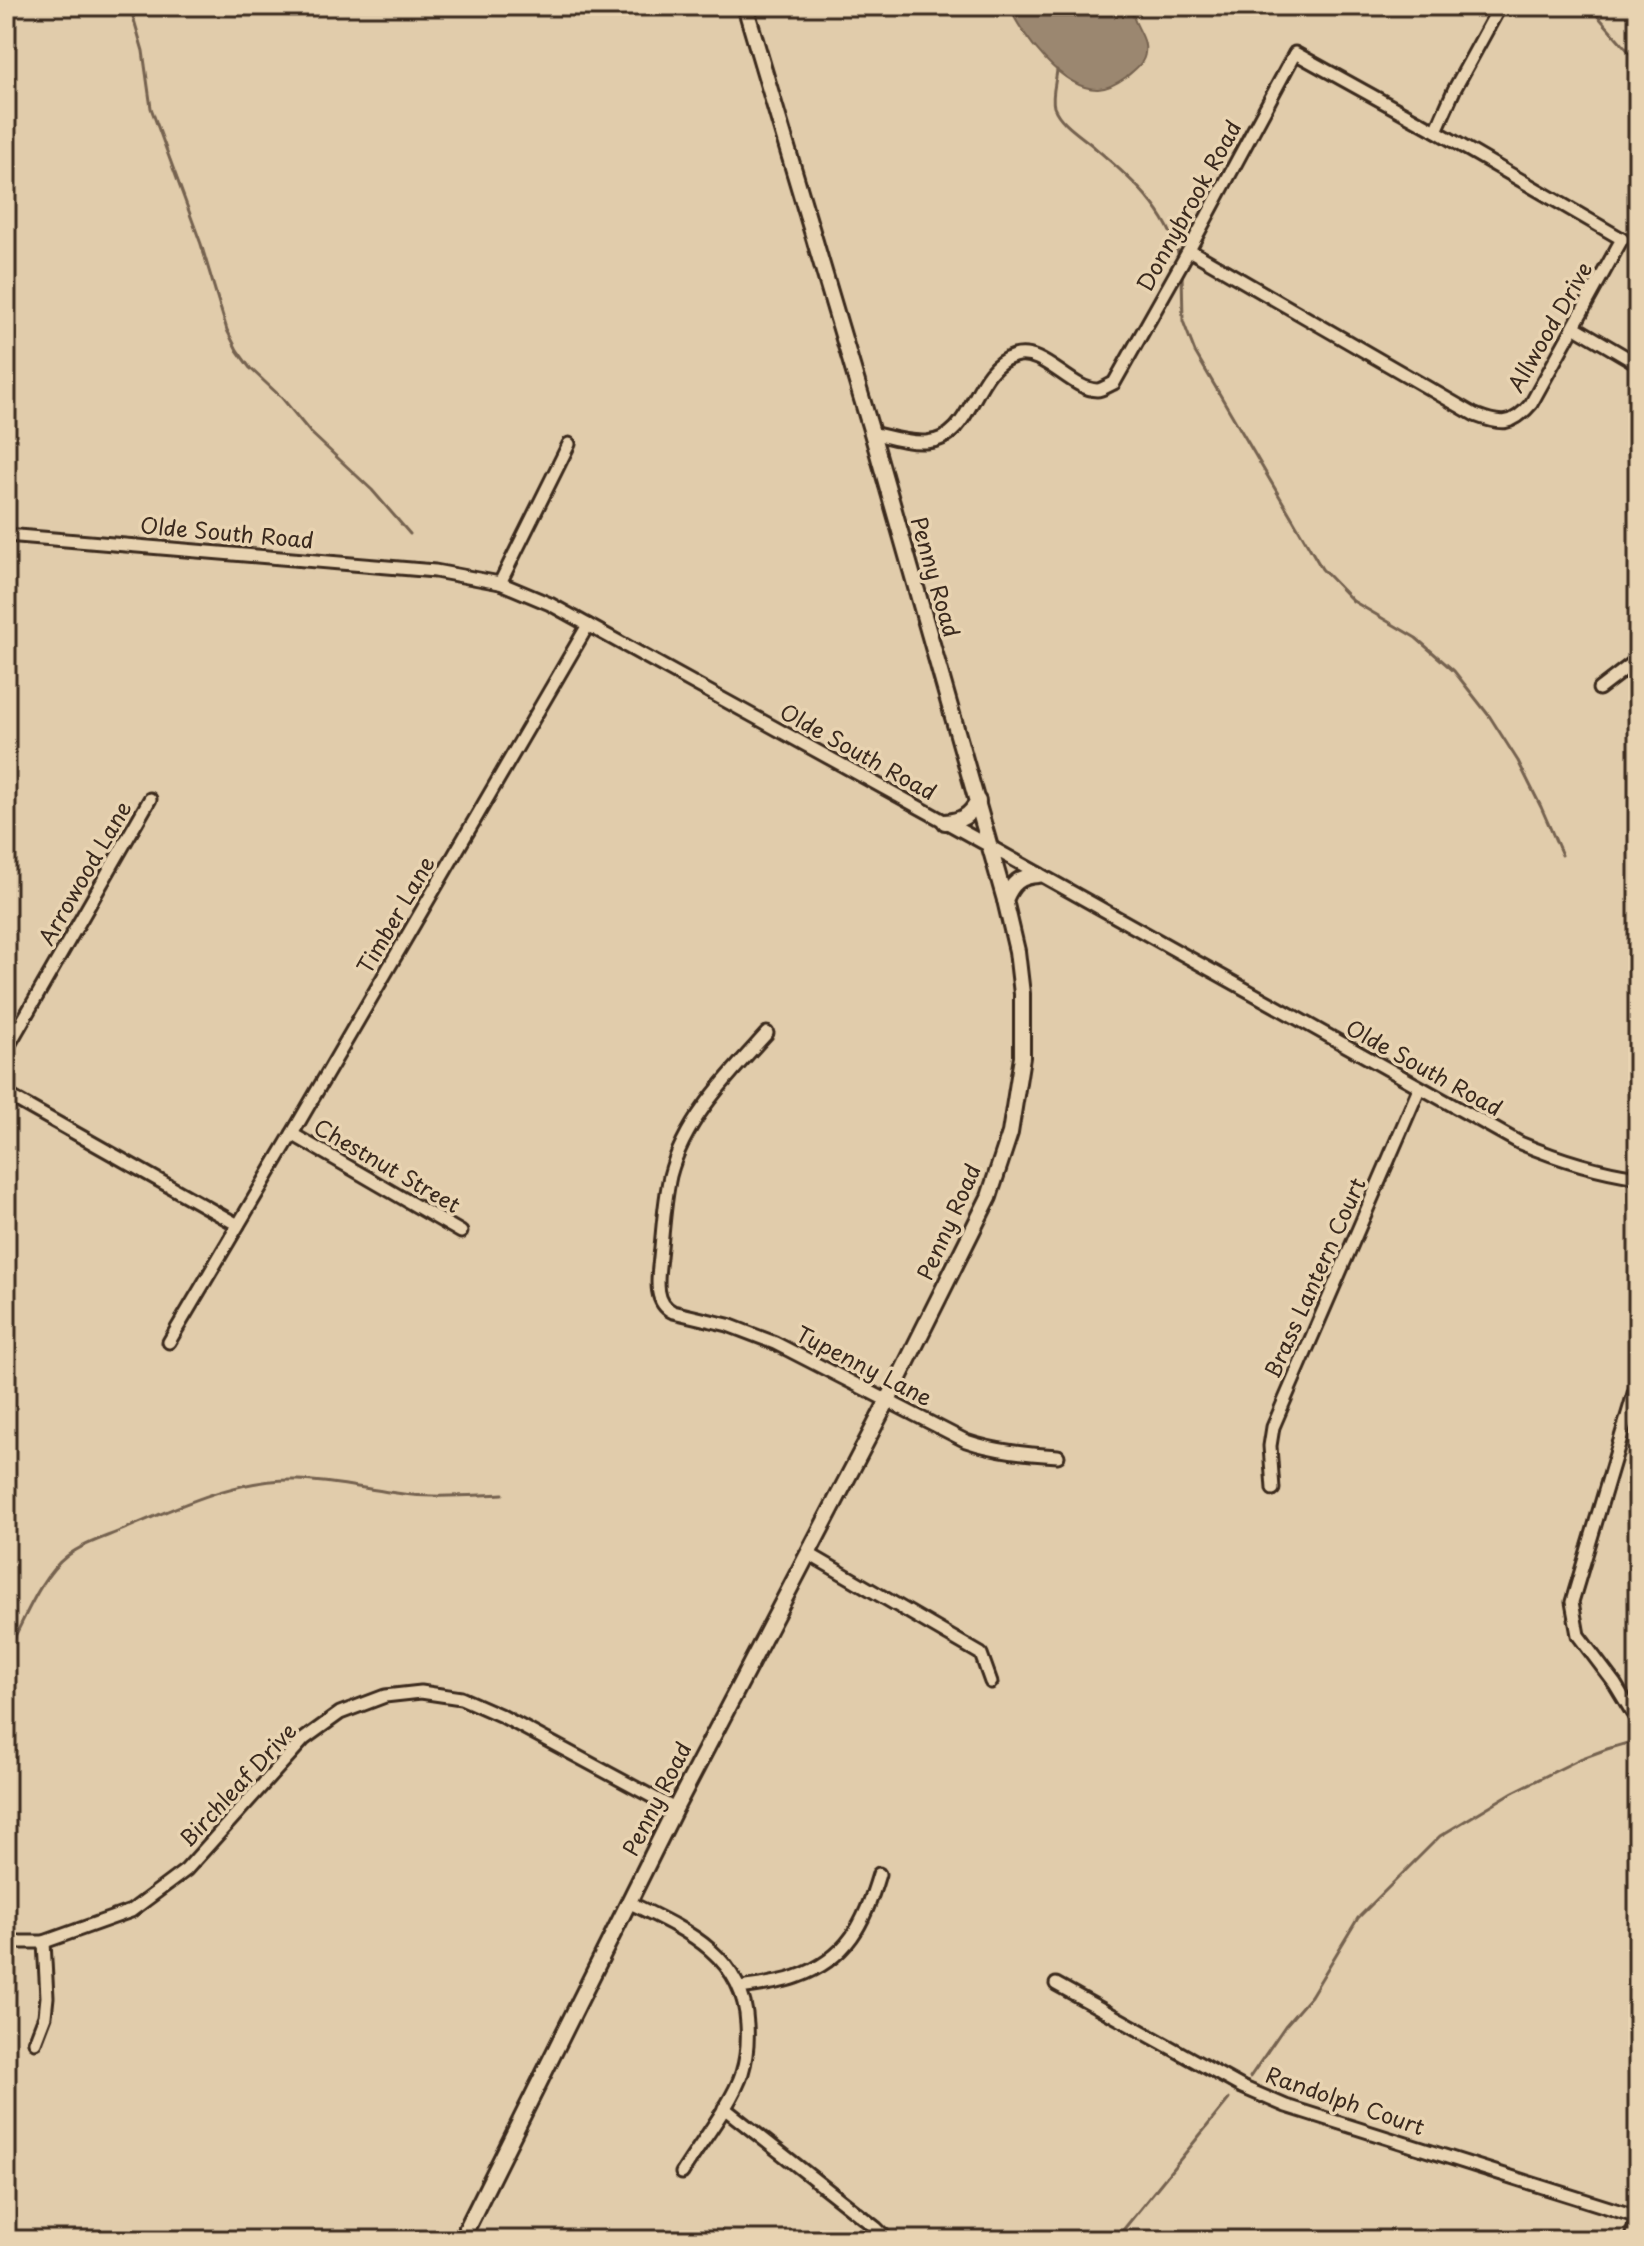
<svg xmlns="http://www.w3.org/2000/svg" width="1644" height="2246" font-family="'Playpen Sans',sans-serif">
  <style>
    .water { fill: #9b8770; stroke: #75624f; stroke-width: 2 }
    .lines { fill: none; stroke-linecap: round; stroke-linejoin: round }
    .stream { stroke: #75624f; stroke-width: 3 }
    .minor-casing { stroke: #3b2a1e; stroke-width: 17 }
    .tertiary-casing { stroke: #3b2a1e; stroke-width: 20 }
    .minor { stroke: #e8d3b1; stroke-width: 11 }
    .tertiary { stroke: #e8d3b1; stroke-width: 14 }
    .labels { text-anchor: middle; stroke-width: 7; stroke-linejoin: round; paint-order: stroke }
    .street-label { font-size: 22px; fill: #3b2a1e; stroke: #e8d3b1 }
  </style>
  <rect width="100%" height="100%" fill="#e1ccab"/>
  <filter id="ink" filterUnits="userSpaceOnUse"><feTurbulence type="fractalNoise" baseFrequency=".0125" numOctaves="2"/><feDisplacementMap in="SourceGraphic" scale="16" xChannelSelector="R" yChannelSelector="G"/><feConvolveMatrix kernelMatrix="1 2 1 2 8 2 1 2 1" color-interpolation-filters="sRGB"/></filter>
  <g filter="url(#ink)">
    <path class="water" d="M1009,6H1131C1131,23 1148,36 1145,53C1144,64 1134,70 1126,77C1119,82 1107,89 1098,89C1063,90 1021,35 1009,6Z"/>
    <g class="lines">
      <g class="stream">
        <path d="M130,6L143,51L151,108L201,244L227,330L237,350L250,368L282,398L310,432L372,490L410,534"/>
        <path d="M1589,6L1638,62"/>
        <path d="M1057,70C1056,81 1051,96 1054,107C1060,123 1080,135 1093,146C1128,176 1168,209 1179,257"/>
        <path d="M1182,272L1183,321L1195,352L1322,569L1353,601L1416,638L1454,671L1490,717L1518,761L1541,807L1562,855"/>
        <path d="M6,1647L11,1644C26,1616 41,1576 67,1556C84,1543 107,1537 127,1528C180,1506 238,1478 297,1480C336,1481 373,1491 412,1495C442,1498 473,1495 503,1494"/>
        <path d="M1250,2077L1285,2026L1311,1996L1358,1918L1440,1836L1513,1792L1580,1759L1607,1749L1638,1740"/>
        <path d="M1115,2240L1229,2099"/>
      </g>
      <defs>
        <g id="minor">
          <path d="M1436,131L1454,90L1500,6"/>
          <path d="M1575,327L1638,364"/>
          <path d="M872,433C889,437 908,443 926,442C975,439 971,369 1014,356C1043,347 1070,389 1097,390C1102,390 1109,385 1114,383L1189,250L1295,53L1436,131L1622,239L1531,404C1512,426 1501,425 1475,415L1189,250"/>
          <path d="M6,535L435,571L500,583L550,604L991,847L1520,1143C1558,1159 1596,1171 1638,1177"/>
          <path d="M500,583L569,444"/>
          <path d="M1599,689L1638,659"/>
          <path d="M767,1033C729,1075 684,1120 670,1176C664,1203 663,1230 660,1257C658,1276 653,1303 673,1312L728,1325L775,1343L966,1441C995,1451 1026,1454 1058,1456"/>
          <path d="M6,1050L150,799"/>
          <path d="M6,1094L238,1225"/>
          <path d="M292,1134L461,1232"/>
          <path d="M169,1342L292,1134L588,625"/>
          <path d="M1638,1380L1572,1602L1578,1635L1615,1684L1638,1722"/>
          <path d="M1273,1489L1270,1446L1273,1427L1419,1089"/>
          <path d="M809,1554L981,1654L991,1682"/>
          <path d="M630,1903C684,1929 744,1955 747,2024C748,2040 747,2057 742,2073C733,2102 699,2145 682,2173"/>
          <path d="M6,1942H44L131,1911L186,1870L304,1739L340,1713L385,1696L421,1692L461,1698L502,1716L675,1809"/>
          <path d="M1056,1984L1242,2087L1286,2106L1638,2217"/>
          <path d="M741,1988C759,1985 779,1983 796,1977C848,1959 865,1922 879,1874"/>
          <path d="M35,2042L45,2016L47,1997L44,1942"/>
          <path d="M724,2108L876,2228L888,2240"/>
        </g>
        <g id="tertiary">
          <path d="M945,822C961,821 970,816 978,801"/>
          <path d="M1005,900C1012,883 1020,876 1038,875"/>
          <path d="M461,2240L675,1809L888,1400L989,1197L1010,1133L1022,1057V994L1017,951L1005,900L872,433L745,6"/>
          <path d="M1632,2240L1638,2219"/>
        </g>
      </defs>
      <use href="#minor" class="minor-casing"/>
      <use href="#tertiary" class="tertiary-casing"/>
      <use href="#minor" class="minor"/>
      <use href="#tertiary" class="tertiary"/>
    </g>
  </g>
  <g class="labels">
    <g class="street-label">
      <text transform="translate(1189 206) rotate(-61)" y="8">Donnybrook Road</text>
      <text transform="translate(1550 327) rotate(-60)" y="8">Allwood Drive</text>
      <text transform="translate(227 533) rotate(5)" y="8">Olde South Road</text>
      <text transform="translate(935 577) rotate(74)" y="8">Penny Road</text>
      <text transform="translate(858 752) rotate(29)" y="8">Olde South Road</text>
      <text transform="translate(85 873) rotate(-60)" y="8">Arrowood Lane</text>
      <text transform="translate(396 915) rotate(-60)" y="8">Timber Lane</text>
      <text transform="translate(1424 1068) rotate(29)" y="8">Olde South Road</text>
      <text transform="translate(387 1166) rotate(30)" y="8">Chestnut Street</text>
      <text transform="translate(949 1222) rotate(-66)" y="8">Penny Road</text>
      <text transform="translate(1315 1278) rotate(-66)" y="8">Brass Lantern Court</text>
      <text transform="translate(864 1366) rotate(27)" y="8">Tupenny Lane</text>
      <text transform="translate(238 1785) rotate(-47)" y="8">Birchleaf Drive</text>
      <text transform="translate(657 1799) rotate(-63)" y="8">Penny Road</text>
      <text transform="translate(1345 2101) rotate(19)" y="8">Randolph Court</text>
    </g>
  </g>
  <rect width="1644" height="2246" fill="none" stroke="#e8d3b1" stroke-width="32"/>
  <rect x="16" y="16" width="1612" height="2214" fill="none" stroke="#3b2a1e" stroke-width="3" filter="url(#ink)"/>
</svg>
